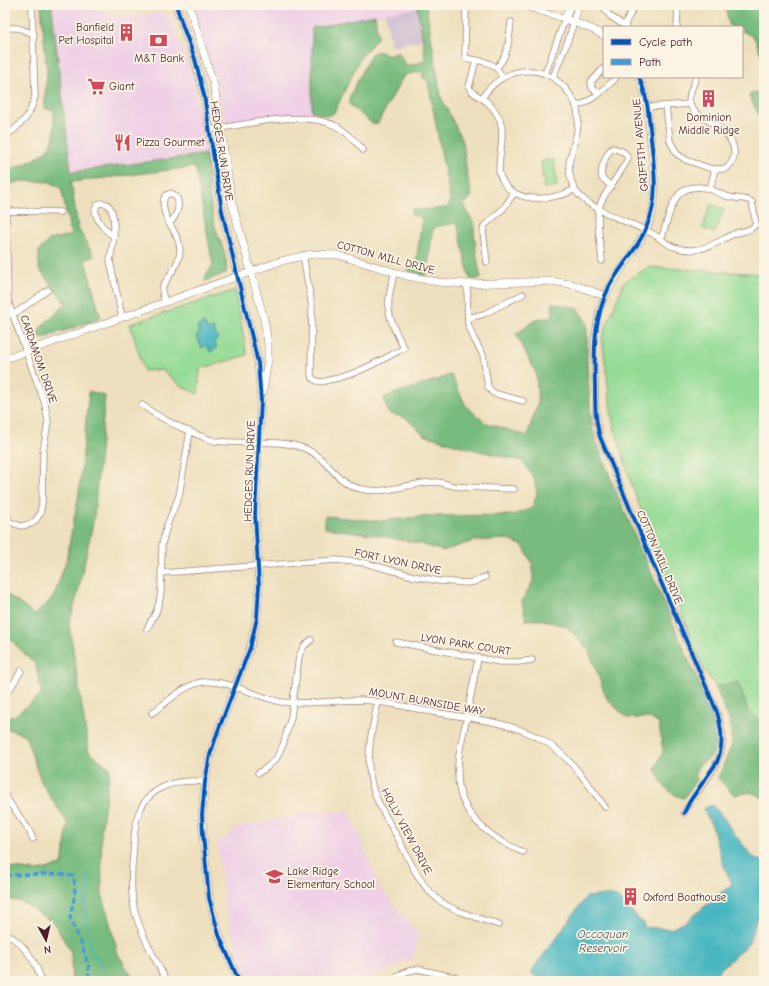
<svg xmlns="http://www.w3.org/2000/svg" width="769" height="986" font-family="'Comic Neue',sans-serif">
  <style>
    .built { fill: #efd0e6 }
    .industrial { fill: #cdbed2 }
    .green { fill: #94db95; stroke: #6f7d60 }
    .forest { fill: #77bb7e; stroke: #606d54 }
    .water { fill: #48b7c1; stroke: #496b76 }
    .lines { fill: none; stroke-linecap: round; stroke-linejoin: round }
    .stream { stroke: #48b7c1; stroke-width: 1.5 }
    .minor-casing { stroke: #9c8074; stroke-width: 7 }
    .tertiary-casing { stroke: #9c8074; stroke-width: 8 }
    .primary-casing { stroke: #9c8074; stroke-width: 10 }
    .minor { stroke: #fff; stroke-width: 5.5 }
    .tertiary { stroke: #fff; stroke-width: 7 }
    .primary { stroke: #fff; stroke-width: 9 }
    .quiet { stroke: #409be1; stroke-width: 3; stroke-dasharray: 6 3; stroke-linecap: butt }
    .cycleway-casing { stroke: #fcf5e5; stroke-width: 6 }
    .cycleway { stroke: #0057b8; stroke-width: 4 }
    .labels { text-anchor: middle; stroke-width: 3.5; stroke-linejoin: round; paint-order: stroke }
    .poi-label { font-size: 11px; fill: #4a1f2b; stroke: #fcf5e5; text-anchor: start }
    .street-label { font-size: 11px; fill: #4a1f2b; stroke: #fcf5e5 }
    .water-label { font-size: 12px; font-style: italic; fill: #495460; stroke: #fcf5e5 }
  </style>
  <rect width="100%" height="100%" fill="#fcf5e5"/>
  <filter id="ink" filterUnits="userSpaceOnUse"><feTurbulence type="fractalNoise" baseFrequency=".025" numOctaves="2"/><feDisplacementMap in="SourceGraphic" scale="8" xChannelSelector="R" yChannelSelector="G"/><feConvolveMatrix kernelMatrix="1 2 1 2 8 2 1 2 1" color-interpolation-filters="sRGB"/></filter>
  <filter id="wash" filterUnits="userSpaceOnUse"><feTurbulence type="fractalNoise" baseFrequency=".012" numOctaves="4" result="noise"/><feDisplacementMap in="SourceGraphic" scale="16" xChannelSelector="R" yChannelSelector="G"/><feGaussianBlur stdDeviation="0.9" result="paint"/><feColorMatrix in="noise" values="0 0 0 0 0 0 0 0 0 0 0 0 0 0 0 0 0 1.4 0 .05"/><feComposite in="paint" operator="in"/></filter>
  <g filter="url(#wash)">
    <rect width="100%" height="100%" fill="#eee0be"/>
    <g class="built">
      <path d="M53,5H76L103,12L124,16L160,13L167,15L171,19L191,70L207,154L71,172L52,9Z"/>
      <path d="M197,5H417L418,8L312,28V114H294L231,123H227L223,119L216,80L197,17L196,9Z"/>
      <path d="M316,811L350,812L379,887L418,933L413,958L365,981H252L240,958L224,906L217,842L239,827Z"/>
    </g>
    <path class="industrial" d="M418,8L423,40L391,46L385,13Z"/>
    <g class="green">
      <path d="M554,159L557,187L544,188L541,161Z"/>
      <path d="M711,204L724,209L715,233L702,228Z"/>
      <path d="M649,267L764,274V723L748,711L738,683L715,686L702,666L633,489L612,419L602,337L624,282Z"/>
      <path d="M235,290L247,355L200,369L198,394L181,386L162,370L144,371L130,324Z"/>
    </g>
    <g class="forest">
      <path d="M41,5H53L52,9L71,172L207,154C208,177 209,200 214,222C218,240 229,255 226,273L205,281L207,274L213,266L195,167L71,182L78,228L94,256L85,260L101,318L41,339L38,334L41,327L66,304L39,269V251L49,240L71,235L61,188L50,182L22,181L5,185V171C23,165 48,158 54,136C55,129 54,119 54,111L44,108L47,73Z"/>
      <path d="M417,5H426L441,97L463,142L467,175L472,196L464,205L475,226L474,232L476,251L481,279H470L457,223L438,226L433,229L427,274L423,275L409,271L408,269L416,263L422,218L411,214L413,208L417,210L446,208L449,205L450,199L428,82L423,78L422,71L404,75L378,123L374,124L370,122L349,104L350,96L371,54C378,49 381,52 388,56L398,52L407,66L425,61L423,40Z"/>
      <path d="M725,5H764V62L754,37L742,31V27L729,26Z"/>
      <path d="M375,15L378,37L360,58L334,113C328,118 318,113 312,111V28Z"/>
      <path d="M764,90V126L749,95Z"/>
      <path d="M552,303L577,308L587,323V366L592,429L613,485L714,718C715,730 720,748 710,757C703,764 700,762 695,772L697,779L684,798C668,795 661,782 655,769L663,752L659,724L650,718H627L607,699L596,669L588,649L567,627L544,620H526L522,601L533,581V565L523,546L507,539L474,541L442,551L421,544L377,535L325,528V516L379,521L429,516L512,515L532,508L537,494L534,478L522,461L475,450L424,435L406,418L388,413L384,397L451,375L466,406L484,422L527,436L538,403L536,373L516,334L537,319L553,317Z"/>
      <path d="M89,391L105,396L94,518L77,596L69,624L89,752L110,768L101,831L102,893L118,954L135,981H72L71,952L54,923L22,902L5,899V867L38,871L62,865L68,824L42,784L25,735L5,728V715L13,717L42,694L36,665L5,634V593L35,615L54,596L66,561L79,493Z"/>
      <path d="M738,683L748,711L764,723V798L751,792L734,795L718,778L732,745L730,722L715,686Z"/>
    </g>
    <g class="water">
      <path d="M204,323L208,330L213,328L218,339L214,341L217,348L210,352L206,345L202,348L196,336L200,334L197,327Z"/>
      <path d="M712,805L723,817L736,836L753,857L764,862V913L757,917L749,943L709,980L706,981H539L531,972L586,897C596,896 614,893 621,900C631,908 633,916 644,923L643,927L671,929L686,922L732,884L723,864L712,826L703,809Z"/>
    </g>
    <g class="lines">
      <path class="stream" d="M90,875L85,900V923L91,950L102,965L103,981"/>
    </g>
  </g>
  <g filter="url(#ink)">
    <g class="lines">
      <defs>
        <g id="minor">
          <path d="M466,5L465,56L466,58C482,62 495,60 502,77"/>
          <path d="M520,5L565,19L545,74"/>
          <path d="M602,5L610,16L626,27"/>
          <path d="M624,26L635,5"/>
          <path d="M677,27L678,5"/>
          <path d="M5,28H18L34,34"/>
          <path d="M476,60L469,87C471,94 482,97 488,103C511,124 499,144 499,171C506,205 550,202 574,190"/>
          <path d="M497,67C509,55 509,38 511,22"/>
          <path d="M604,68L591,82L592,88L599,94L615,79V77"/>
          <path d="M553,77L567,43L574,22"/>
          <path d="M482,98C501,68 540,60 565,88C570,94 575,101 577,109C581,128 573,145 569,163C569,174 571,186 578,194C591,210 634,224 653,234C660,238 666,244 674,247C680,249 686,250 692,250C709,249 720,240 734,234C741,231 752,231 756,224L752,202C749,198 733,199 726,196C719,194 713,189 706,188C670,181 671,216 661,239"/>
          <path d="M576,106L585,103L599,94"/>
          <path d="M666,106L670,141L677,154L686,160L712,169H726C732,164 735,158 734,150C729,122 695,121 690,104C687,95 694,85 696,77"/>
          <path d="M648,107L690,104"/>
          <path d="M209,130C245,125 303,109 336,126C347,132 355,140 363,150"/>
          <path d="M5,135L14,130L25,119L30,111L35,97L32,6"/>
          <path d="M613,148L624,152L628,158L627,161L611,186L602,178C599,171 607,151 613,148Z"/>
          <path d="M710,189L715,169"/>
          <path d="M171,193C184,199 177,217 169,223C165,215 160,203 166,195Z"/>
          <path d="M100,203L107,204C115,211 114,226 114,236C104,230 97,222 95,210L97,205Z"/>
          <path d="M5,212L13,211L60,212"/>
          <path d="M114,236L110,261L122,317"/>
          <path d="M303,255L312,307L311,375C312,378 314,380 317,381C321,383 326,381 329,380C356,375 380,361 404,348C387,316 384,307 395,272"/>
          <path d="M602,261C601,246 595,218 600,205C602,198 607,192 611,186"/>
          <path d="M487,262L483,232L484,226L503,209L514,193"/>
          <path d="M467,284L468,324L474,339L483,355L488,387L493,393L523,401"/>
          <path d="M605,296L599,312L594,341L596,419L600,437L654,566L717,712C720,722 723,732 722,743C721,768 695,790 684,813"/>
          <path d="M165,302C164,298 162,294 162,289C163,284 167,280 170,275C184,255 183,244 169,223"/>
          <path d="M5,316L17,312L48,290"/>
          <path d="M468,318L484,314L523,294"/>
          <path d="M142,405C159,418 178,427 198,435C204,437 210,440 215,441C245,445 277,438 306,449C328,458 336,484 361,489C386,495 411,482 436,482C442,482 448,485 454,486C474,488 494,488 514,489"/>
          <path d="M5,513L9,521L12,523L21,526L31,524L35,521L40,514L42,503L43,452L48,422L45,404L10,307L8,299L6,212"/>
          <path d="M161,573L336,560L365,563L413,576L439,581L466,583L474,582L485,577"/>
          <path d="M147,629L156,612L159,603L161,592L162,544L167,525L179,496L190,431"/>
          <path d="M396,642L500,662H519L532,660"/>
          <path d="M478,658C474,679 470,700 466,721C462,739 457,757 458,776C458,814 491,839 523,852"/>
          <path d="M5,686L10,689L21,671"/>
          <path d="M378,702C373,724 368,745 369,768C370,776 371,784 374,792C380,808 389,823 398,838C409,860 420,886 440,901C457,913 480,918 499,925"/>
          <path d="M152,713C168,702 183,685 203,682C228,679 258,698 282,702C309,705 335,700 361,700C385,701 409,708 433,712C468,718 507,721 539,738C568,753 586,781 605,807"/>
          <path d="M258,773L266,768L276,759L283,745L291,717L299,656L304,646L311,640"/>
          <path d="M5,795C13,811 27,822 33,839"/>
          <path d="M5,933C23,943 37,961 41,981"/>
          <path d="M166,981C156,959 141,936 135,912C130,893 131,874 133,855C134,843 134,830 137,818C146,787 176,778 205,782"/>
          <path d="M386,981L408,971L418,969L449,976L455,977L457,981"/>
        </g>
        <g id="tertiary">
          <path d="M179,5L177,8L183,27L195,59L204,95L222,211L258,363L261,401L255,513L259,586L257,618L250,648L218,731L210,755L205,782L202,815L203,835L209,898L219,935L239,981"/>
          <path d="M189,5L214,86L232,203L264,319L268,344V359L263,392"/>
          <path d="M570,5L565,19L592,29L604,36"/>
          <path d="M574,22L578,5"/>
          <path d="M5,359L281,261L312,254L338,255L407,276L438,282L467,284L552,281L575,285L605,296C616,272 634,254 645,231C650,222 653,211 654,201C656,182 653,162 651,143C649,120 648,98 639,77"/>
        </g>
        <path id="primary" d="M117,5H146"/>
      </defs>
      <use href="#minor" class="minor-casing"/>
      <use href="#tertiary" class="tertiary-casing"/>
      <use href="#primary" class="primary-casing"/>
      <use href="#minor" class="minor"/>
      <use href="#tertiary" class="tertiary"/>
      <use href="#primary" class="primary"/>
      <path class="quiet" d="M5,875L60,874L74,876L75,893L70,918L82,945L89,968L88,981"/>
      <defs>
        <g id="cycleway">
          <path d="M179,5L177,8L183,27L195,59L204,95L222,211L258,363L261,401L255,513L259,586L257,618L250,648L218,731L210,755L205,782L202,815L203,835L209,898L219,935L239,981"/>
          <path d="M639,77C648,97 649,118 651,139C654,167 659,197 648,223C640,246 622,264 610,285C593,318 594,351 595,386C595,403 595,420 600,437L654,566L717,712C722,730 724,745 717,762L690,801L684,813"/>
        </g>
      </defs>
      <use href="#cycleway" class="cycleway-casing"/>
      <use href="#cycleway" class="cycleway"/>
    </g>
  </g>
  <defs>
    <symbol id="building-bare" viewBox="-9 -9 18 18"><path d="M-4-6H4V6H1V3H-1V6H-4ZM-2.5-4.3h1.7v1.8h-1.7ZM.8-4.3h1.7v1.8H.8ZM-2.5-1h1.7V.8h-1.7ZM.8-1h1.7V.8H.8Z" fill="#d1495b" stroke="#fcf5e5" stroke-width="2.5" paint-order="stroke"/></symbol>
    <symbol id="bank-bare" viewBox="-9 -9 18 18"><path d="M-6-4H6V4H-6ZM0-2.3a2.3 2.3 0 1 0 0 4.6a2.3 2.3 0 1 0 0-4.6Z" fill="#d1495b" stroke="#fcf5e5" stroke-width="2.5" paint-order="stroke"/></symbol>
    <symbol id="supermarket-bare" viewBox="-9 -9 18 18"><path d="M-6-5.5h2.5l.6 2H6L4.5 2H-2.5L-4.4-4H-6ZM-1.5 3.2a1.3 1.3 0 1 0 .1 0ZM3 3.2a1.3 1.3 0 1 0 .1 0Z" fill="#d1495b" stroke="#fcf5e5" stroke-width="2.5" paint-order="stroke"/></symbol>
    <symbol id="restaurant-bare" viewBox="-9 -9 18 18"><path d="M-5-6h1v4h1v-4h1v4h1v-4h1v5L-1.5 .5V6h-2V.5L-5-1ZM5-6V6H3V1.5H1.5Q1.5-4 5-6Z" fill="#d1495b" stroke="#fcf5e5" stroke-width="2.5" paint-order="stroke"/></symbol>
    <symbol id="school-bare" viewBox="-9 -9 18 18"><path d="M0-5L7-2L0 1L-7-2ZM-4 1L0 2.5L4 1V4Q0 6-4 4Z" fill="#d1495b" stroke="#fcf5e5" stroke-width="2.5" paint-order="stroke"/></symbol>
  </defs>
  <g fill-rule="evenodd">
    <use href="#building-bare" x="114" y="20" width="25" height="25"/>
    <use href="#bank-bare" x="146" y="28" width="25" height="25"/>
    <use href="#supermarket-bare" x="84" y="74" width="25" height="25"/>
    <use href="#building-bare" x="696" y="86" width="25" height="25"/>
    <use href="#restaurant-bare" x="110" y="130" width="25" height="25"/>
    <use href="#school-bare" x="262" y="864" width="25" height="25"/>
    <use href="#building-bare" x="618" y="884" width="25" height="25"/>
  </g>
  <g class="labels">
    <g class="poi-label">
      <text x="114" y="31" text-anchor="end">Banfield<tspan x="114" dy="13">Pet Hospital</tspan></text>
      <text x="159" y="62" text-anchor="middle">M&amp;T Bank</text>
      <text x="109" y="90">Giant</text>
      <text x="709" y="121" text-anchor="middle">Dominion<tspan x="709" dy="13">Middle Ridge</tspan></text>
      <text x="136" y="146">Pizza Gourmet</text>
      <text x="287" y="875">Lake Ridge<tspan x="287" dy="13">Elementary School</tspan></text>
      <text x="643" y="901">Oxford Boathouse</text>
    </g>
    <g class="street-label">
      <text transform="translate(640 145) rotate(-95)" y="4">GRIFFITH AVENUE</text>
      <text transform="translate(222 151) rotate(81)" y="4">HEDGES RUN DRIVE</text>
      <text transform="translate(386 257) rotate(15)" y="4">COTTON MILL DRIVE</text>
      <text transform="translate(39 359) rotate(71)" y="4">CARDAMOM DRIVE</text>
      <text transform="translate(249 471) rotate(-88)" y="4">HEDGES RUN DRIVE</text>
      <text transform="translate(660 557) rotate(67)" y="4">COTTON MILL DRIVE</text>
      <text transform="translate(398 561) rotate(12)" y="4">FORT LYON DRIVE</text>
      <text transform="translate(466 644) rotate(9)" y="4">LYON PARK COURT</text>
      <text transform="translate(427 701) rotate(10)" y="4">MOUNT BURNSIDE WAY</text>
      <text transform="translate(407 831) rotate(62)" y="4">HOLLY VIEW DRIVE</text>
    </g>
    <g class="water-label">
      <text x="603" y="938">Occoquan<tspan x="603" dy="14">Reservoir</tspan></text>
    </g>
  </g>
  <rect width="769" height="986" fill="none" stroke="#fcf5e5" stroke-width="20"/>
  <rect x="603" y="26" width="140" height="52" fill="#fcf5e5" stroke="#b59f9b"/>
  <rect x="611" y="39" width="20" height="6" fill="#0057b8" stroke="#b59f9b"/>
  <text x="639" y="46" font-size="12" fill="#4a1f2b">Cycle path</text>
  <rect x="611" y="59" width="20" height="6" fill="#409be1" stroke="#b59f9b"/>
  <text x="639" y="66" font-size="12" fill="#4a1f2b">Path</text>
  <g transform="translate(46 940) rotate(172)" stroke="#fcf5e5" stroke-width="3" paint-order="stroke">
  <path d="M0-3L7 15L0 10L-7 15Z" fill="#4a1f2b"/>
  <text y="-6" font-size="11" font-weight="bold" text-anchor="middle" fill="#4a1f2b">N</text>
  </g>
</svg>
